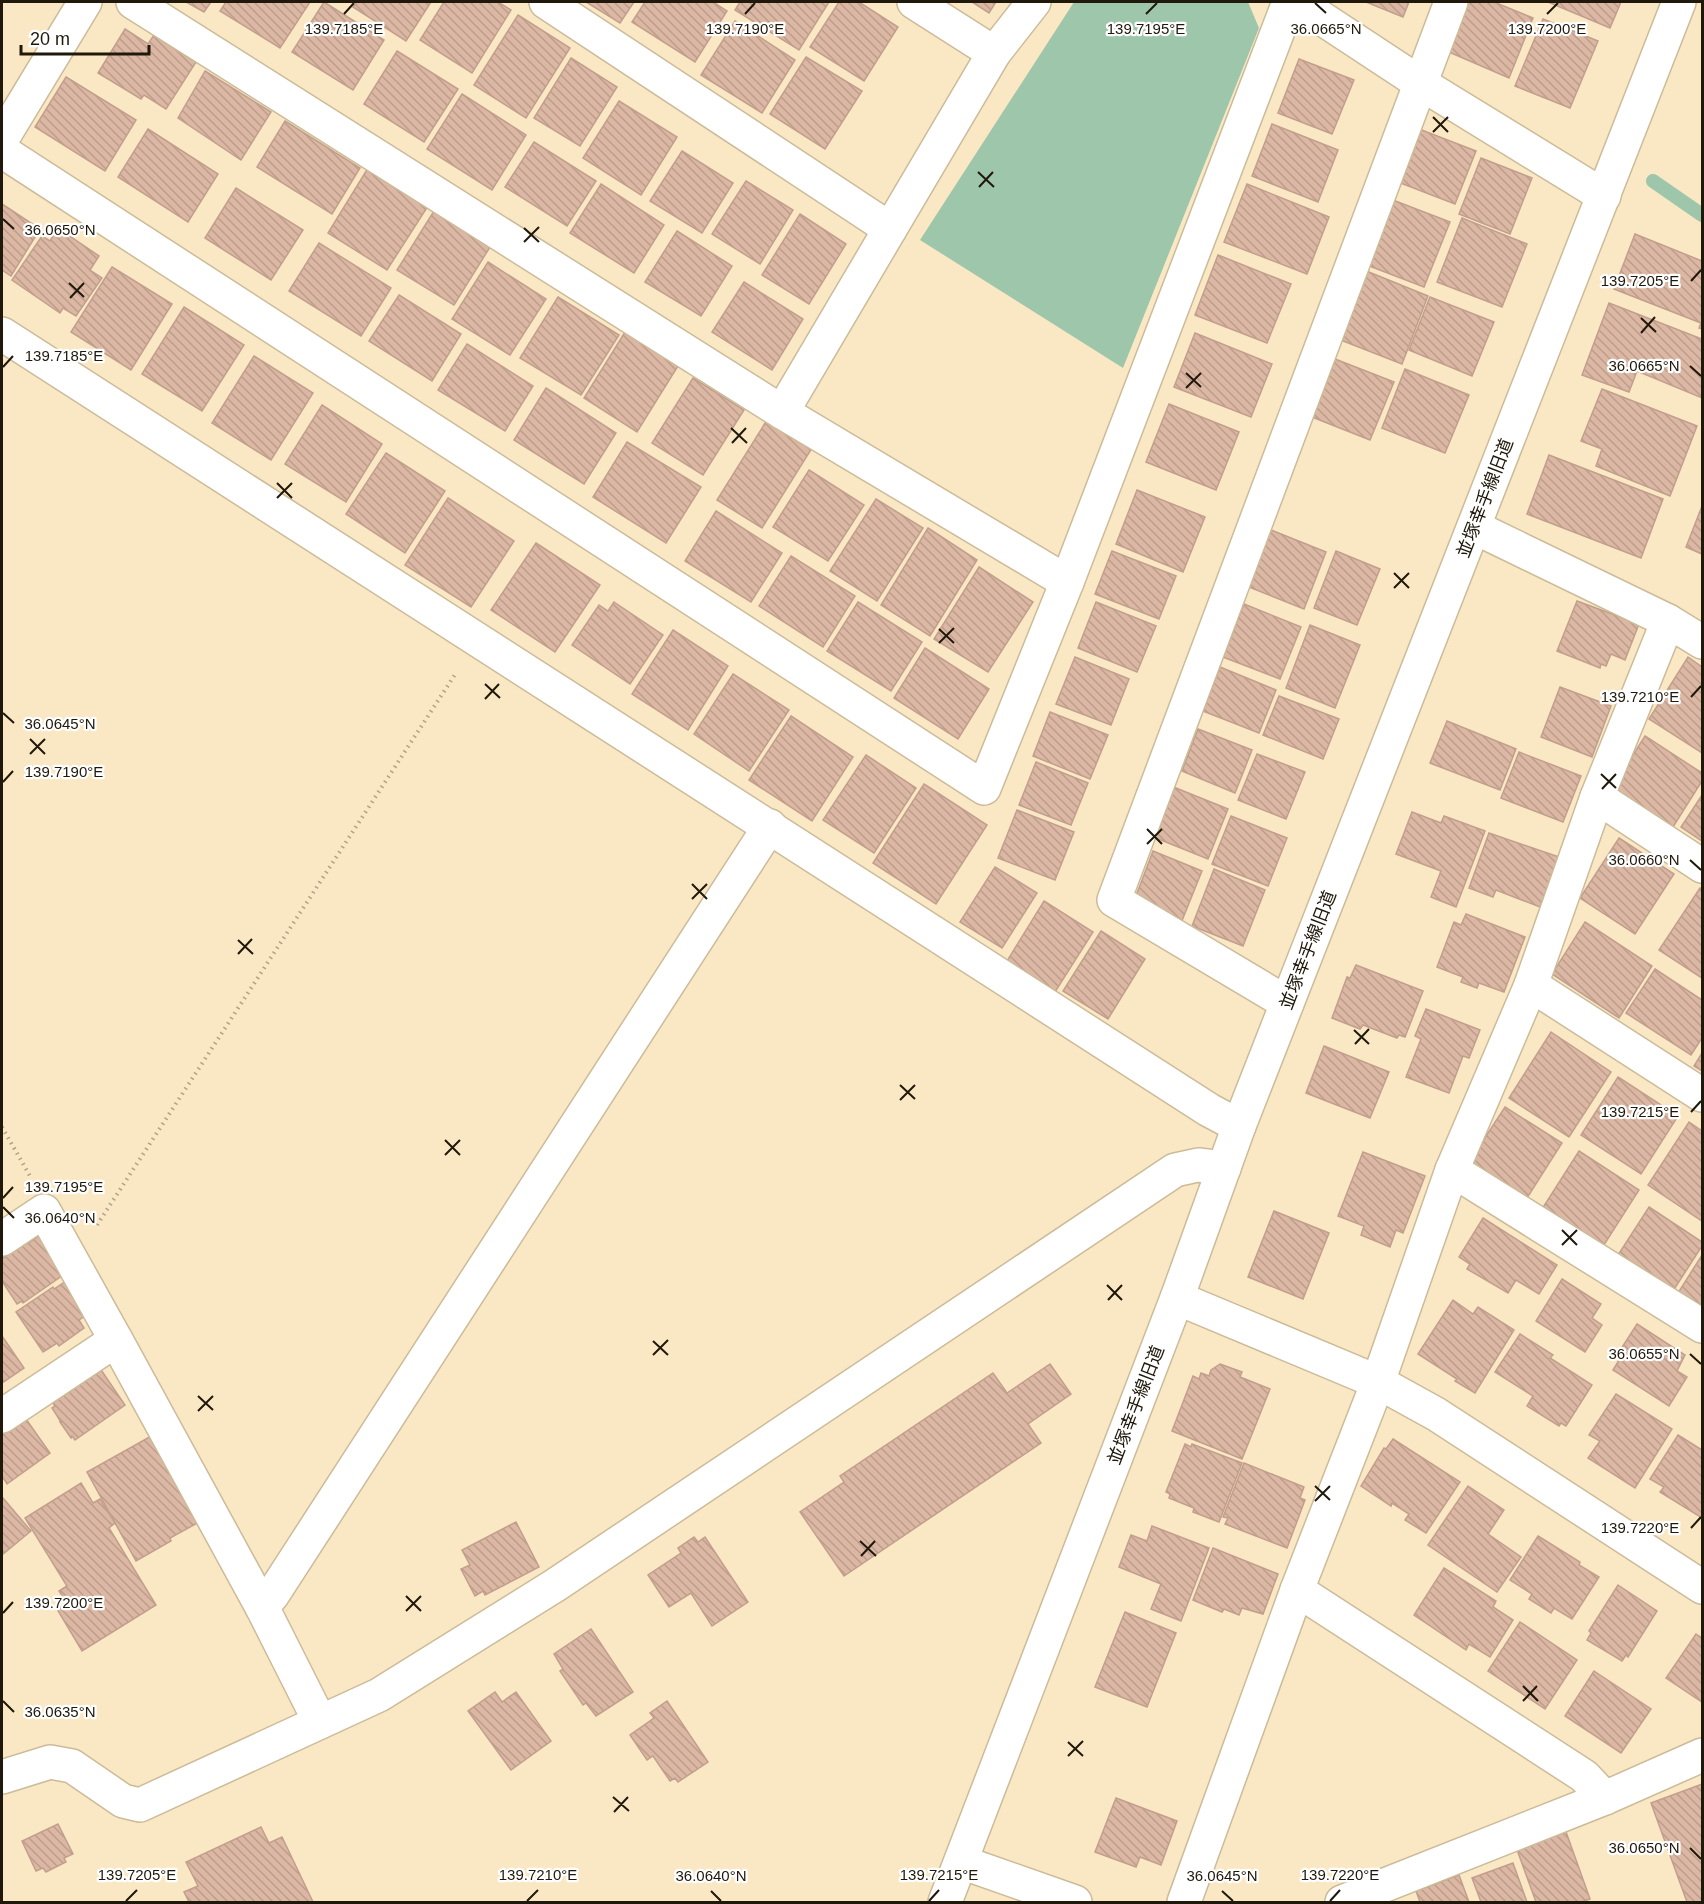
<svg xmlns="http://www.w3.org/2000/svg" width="1704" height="1904" font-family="Helvetica,'Noto Sans JP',sans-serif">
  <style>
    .water { fill: #9ec6aa }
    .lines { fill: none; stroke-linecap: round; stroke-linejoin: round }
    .stream { stroke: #9ec6aa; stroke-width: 14 }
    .building { fill: url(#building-back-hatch); stroke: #c29f8c; stroke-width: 1.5 }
    .minor-casing { stroke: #cb9; stroke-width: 36 }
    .path { stroke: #b0a286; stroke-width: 4; stroke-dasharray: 1.5 4.5; stroke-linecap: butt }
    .minor { stroke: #fff; stroke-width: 33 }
    .ticks { fill: none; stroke: #1f180b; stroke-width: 2 }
    .labels { text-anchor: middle; stroke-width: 4.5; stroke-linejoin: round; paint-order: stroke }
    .street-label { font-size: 18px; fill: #1f180b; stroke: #fff }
    .ticks-label { font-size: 15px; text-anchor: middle; fill: #1f180b; stroke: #fff; stroke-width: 4.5; stroke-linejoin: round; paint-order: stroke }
  </style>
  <defs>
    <pattern id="building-back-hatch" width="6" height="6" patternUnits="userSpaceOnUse" patternTransform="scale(1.5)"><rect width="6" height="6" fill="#dcb8a4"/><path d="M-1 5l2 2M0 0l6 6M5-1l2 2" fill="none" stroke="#bc9d8c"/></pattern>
  </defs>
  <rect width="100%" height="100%" fill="#fae8c5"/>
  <path class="water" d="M1074,2H1248L1259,28L1123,368L920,240Z"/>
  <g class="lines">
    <path class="stream" d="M1653,181L1702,215"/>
  </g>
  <g class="building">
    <path d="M186,2H211L204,12Z"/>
    <path d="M226,2H310L280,48L220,11Z"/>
    <path d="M324,2L384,40L353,90L292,52Z"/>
    <path d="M357,2H431L406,41L353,7Z"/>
    <path d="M444,2H498L511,10L472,73L420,40Z"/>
    <path d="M586,2H634L620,23Z"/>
    <path d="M645,2H713L727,11L695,62L632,22Z"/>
    <path d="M740,2H829L799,50L735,10Z"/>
    <path d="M839,2H859L898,27L864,81L810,47Z"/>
    <path d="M972,2H996L989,13Z"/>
    <path d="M1366,2H1409L1403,17Z"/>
    <path d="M1469,2H1494L1533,18L1509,78L1449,52Z"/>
    <path d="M1548,2H1621L1610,28Z"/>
    <path d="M518,15L570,48L526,118L474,85Z"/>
    <path d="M1543,19L1598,41L1570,108L1515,86Z"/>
    <path d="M735,21L795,60L762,113L701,75Z"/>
    <path d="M125,29L148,44L154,35L196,62L166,109L144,95L141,99L98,73Z"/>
    <path d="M397,51L458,89L424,142L364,104Z"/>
    <path d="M806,57L862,91L825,149L770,114Z"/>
    <path d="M571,58L617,87L580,146L534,118Z"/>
    <path d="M1299,59L1354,80L1332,134L1278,113Z"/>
    <path d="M205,71L271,112L241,160L178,118Z"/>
    <path d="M66,77L136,120L105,171L35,127Z"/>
    <path d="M462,94L526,135L492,190L427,149Z"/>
    <path d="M619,101L677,137L641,195L583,158Z"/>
    <path d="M285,121L360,168L332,214L257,167Z"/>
    <path d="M1272,124L1338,150L1318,202L1252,176Z"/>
    <path d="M148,129L218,174L188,222L118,177Z"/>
    <path d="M1419,129L1476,151L1455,204L1398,182Z"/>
    <path d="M534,142L596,181L567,226L505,187Z"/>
    <path d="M682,151L733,183L702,233L650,201Z"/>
    <path d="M1481,158L1532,178L1510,234L1459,214Z"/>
    <path d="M368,168L428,206L387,270L328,233Z"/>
    <path d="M746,181L793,210L760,264L712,234Z"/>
    <path d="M601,184L664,225L634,273L570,233Z"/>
    <path d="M1247,184L1329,217L1307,274L1224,242Z"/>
    <path d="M236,188L303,230L271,280L205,238Z"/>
    <path d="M1385,197L1450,222L1424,287L1359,262Z"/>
    <path d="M2,204L40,229L11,276L2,270Z"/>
    <path d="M434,211L490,247L454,305L397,270Z"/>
    <path d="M800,214L846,244L809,304L762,275Z"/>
    <path d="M1462,218L1527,244L1502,307L1437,282Z"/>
    <path d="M58,228L99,256L90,270L102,278L76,316L63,308L60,313L12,280L42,236L50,241Z"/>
    <path d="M677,231L732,266L701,316L645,282Z"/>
    <path d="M1635,234L1702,261V329L1699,328L1701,323L1614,289Z"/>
    <path d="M319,243L391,288L361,336L289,291Z"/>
    <path d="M1218,255L1291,284L1267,343L1195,315Z"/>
    <path d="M488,262L546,299L510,355L452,319Z"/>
    <path d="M112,267L172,304L131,370L71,332Z"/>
    <path d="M1359,268L1428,296L1402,364L1333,337Z"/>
    <path d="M744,282L803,319L772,370L712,332Z"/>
    <path d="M399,295L461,334L432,381L369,341Z"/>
    <path d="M558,297L619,335L581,395L520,358Z"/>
    <path d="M1430,297L1494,322L1472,376L1409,350Z"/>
    <path d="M1609,303L1702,339V398L1637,371L1629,392L1582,375Z"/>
    <path d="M184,307L244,345L202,411L142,374Z"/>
    <path d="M625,332L678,366L637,432L584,398Z"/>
    <path d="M1195,333L1272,364L1251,417L1174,387Z"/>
    <path d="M467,344L533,386L505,431L438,390Z"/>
    <path d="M254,356L313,393L271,460L212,423Z"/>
    <path d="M1335,359L1394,382L1370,440L1312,417Z"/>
    <path d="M1405,369L1469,395L1445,453L1382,428Z"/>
    <path d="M693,378L744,410L703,475L652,443Z"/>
    <path d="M546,388L616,433L584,484L514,440Z"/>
    <path d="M1602,389L1697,426L1670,496L1596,466L1602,449L1581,441Z"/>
    <path d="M1169,404L1239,432L1216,490L1146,462Z"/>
    <path d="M322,405L382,444L346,502L285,464Z"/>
    <path d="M767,420L812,448L762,528L717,500Z"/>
    <path d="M627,442L701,487L666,543L593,497Z"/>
    <path d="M386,453L445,491L405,553L346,514Z"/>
    <path d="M1549,455L1663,499L1641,558L1527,514Z"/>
    <path d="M809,470L864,505L828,561L773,527Z"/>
    <path d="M1137,490L1205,517L1183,572L1116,544Z"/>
    <path d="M448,498L514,541L471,607L405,565Z"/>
    <path d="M876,499L923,528L877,601L830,571Z"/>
    <path d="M1702,506V554L1686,547Z"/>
    <path d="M716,511L782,553L751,602L685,561Z"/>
    <path d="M928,528L977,560L930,636L881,605Z"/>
    <path d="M1266,528L1326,552L1304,609L1244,585Z"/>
    <path d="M536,543L600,585L555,652L491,610Z"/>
    <path d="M1112,551L1176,576L1159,619L1095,594Z"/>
    <path d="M1336,551L1380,569L1357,625L1314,608Z"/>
    <path d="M791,556L855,596L823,647L759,606Z"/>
    <path d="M979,567L1033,602L988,672L934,639Z"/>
    <path d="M1577,601L1639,624L1625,660L1611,654L1606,666L1601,664L1600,668L1557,651Z"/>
    <path d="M614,602L663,635L630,684L572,645L599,605L608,611Z"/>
    <path d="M858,602L922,642L891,691L827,651Z"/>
    <path d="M1096,602L1156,626L1137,672L1078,648Z"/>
    <path d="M1244,604L1301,627L1280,679L1223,657Z"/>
    <path d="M1310,625L1360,645L1335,708L1286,688Z"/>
    <path d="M673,630L728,666L688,730L632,694Z"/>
    <path d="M925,648L989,689L958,739L894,698Z"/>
    <path d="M1075,657L1129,679L1111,725L1056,704Z"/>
    <path d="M1688,657L1702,667V753L1649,719Z"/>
    <path d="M1220,667L1276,690L1259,733L1203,711Z"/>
    <path d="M733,674L789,710L749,771L694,734Z"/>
    <path d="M1560,687L1611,706L1592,757L1541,737Z"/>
    <path d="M1279,696L1339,719L1323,759L1263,735Z"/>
    <path d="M1050,712L1108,735L1090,779L1033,756Z"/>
    <path d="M791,716L853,757L812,821L749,780Z"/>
    <path d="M1447,721L1516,749L1500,790L1430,763Z"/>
    <path d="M1198,729L1252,750L1235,793L1182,771Z"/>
    <path d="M1645,736L1702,773V781L1673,827L1612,788Z"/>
    <path d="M1519,752L1581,776L1563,822L1501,798Z"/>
    <path d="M1257,754L1305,772L1286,819L1238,800Z"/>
    <path d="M866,755L916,788L874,853L823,820Z"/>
    <path d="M1036,762L1088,783L1071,825L1019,805Z"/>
    <path d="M924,784L987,825L936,904L873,863Z"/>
    <path d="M1171,786L1228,809L1208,859L1151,836Z"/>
    <path d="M1702,795V841L1681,827Z"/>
    <path d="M1017,810L1074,832L1055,880L998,858Z"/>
    <path d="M1412,812L1441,823L1444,816L1485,831L1456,907L1431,897L1441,871L1396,854Z"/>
    <path d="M1231,816L1287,838L1268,886L1212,864Z"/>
    <path d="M1489,833L1559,857L1540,907L1496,890L1493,897L1469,888Z"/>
    <path d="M1619,838L1674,874L1635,934L1580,898Z"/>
    <path d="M1153,851L1202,871L1181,923L1133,904Z"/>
    <path d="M995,867L1037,893L1002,948L960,922Z"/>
    <path d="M1214,869L1265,890L1243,946L1192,926Z"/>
    <path d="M1700,888L1702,889V978L1659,950Z"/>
    <path d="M1044,901L1093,932L1055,992L1007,961Z"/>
    <path d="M1466,914L1525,937L1504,992L1479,983L1477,988L1461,982L1463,977L1437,967L1454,922L1461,925Z"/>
    <path d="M1585,922L1652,966L1619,1018L1552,974Z"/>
    <path d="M1101,931L1145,959L1108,1019L1063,991Z"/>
    <path d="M1356,965L1423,991L1405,1037L1399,1035L1397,1038L1363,1025L1360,1029L1332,1018L1347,977L1350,978Z"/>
    <path d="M1655,969L1702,1000V1038L1691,1055L1626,1013Z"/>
    <path d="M1426,1009L1480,1030L1469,1058L1463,1056L1449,1093L1406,1077L1421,1039L1415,1036Z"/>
    <path d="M1551,1032L1611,1072L1569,1137L1509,1098Z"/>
    <path d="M1324,1046L1389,1072L1370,1118L1306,1093Z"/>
    <path d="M1702,1053V1071L1694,1066Z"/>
    <path d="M1618,1077L1678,1116L1641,1174L1581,1135Z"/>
    <path d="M1505,1107L1562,1143L1527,1198L1469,1162Z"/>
    <path d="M1689,1122L1702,1131V1221L1648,1185Z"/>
    <path d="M1579,1151L1639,1190L1602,1248L1542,1209Z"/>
    <path d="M1363,1152L1425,1176L1403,1233L1396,1230L1390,1247L1361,1235L1364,1226L1338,1216Z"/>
    <path d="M1649,1207L1702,1242V1246L1673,1291L1618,1255Z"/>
    <path d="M1274,1211L1329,1233L1303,1299L1248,1277Z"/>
    <path d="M1483,1218L1557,1265L1539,1294L1516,1280L1508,1293L1467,1269L1470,1264L1459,1257Z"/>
    <path d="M40,1235L66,1273L23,1303L22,1301L17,1304L2,1281V1259L5,1257L2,1253L26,1236L30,1242Z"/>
    <path d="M1702,1255V1308L1678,1293Z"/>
    <path d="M1562,1279L1601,1304L1592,1318L1602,1325L1585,1352L1536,1321Z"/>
    <path d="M66,1281L88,1314L79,1320L84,1328L59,1346L57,1343L43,1352L16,1312L53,1287L54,1289Z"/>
    <path d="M1453,1300L1473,1314L1478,1307L1514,1330L1475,1393L1455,1381L1457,1379L1418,1354Z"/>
    <path d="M1637,1324L1685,1355L1677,1371L1687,1377L1669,1406L1613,1370L1624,1352L1621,1349Z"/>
    <path d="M1520,1334L1553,1355L1550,1358L1592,1385L1566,1426L1561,1423L1559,1426L1527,1406L1533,1396L1495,1372Z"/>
    <path d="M2,1336L24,1368L2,1383Z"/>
    <path d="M97,1364L125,1405L75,1440L72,1436L71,1438L60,1422H61L52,1408L55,1406L49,1397Z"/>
    <path d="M1050,1364L1071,1394L1028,1424L1041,1443L844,1576L800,1512L844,1482L840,1476L993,1373L1007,1393Z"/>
    <path d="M1220,1364L1242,1372L1240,1377L1270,1389L1242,1459L1172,1431L1193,1376L1199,1379L1201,1373L1209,1376L1211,1370Z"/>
    <path d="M1616,1394L1672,1429L1635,1488L1588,1458L1600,1441L1589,1435Z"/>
    <path d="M21,1412L50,1453L7,1484L2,1476V1426Z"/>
    <path d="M153,1435L201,1521L170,1538L171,1541L136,1561L87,1472Z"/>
    <path d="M1678,1435L1702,1450V1518L1660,1492L1664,1487L1650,1479Z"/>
    <path d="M1393,1439L1460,1482L1426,1533L1405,1520L1409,1514L1392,1503L1391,1506L1361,1486L1384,1448L1386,1449Z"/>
    <path d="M1185,1444L1191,1447L1192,1444L1242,1463L1219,1522L1193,1512L1194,1508L1169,1498L1170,1494L1166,1492Z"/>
    <path d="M1244,1463L1304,1487L1300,1498L1305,1500L1287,1548L1225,1524L1228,1518L1223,1517Z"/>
    <path d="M81,1483L93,1503L100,1499L115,1523L109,1528L156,1605L82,1651L57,1609L67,1603L59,1591L67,1586L25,1518Z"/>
    <path d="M1468,1486L1504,1510L1488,1534L1521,1557L1497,1592L1428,1545Z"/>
    <path d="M3,1498L31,1531L2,1555V1499Z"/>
    <path d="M516,1522L539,1567L485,1595L483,1591L475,1596L461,1569L470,1565L462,1550Z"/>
    <path d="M1152,1526L1209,1548L1181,1621L1151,1609L1161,1584L1119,1567L1131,1535L1147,1541Z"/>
    <path d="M1538,1536L1580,1562L1579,1565L1599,1577L1572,1619L1554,1608L1551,1613L1529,1599L1532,1594L1510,1580Z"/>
    <path d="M694,1537L698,1542L705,1537L748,1602L712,1626L691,1593L669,1607L648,1575L681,1553L678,1548Z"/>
    <path d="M1213,1548L1278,1574L1263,1614L1242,1608L1239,1615L1224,1609L1222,1612L1193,1600Z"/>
    <path d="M1444,1568L1496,1601L1493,1607L1513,1620L1490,1657L1469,1644L1466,1650L1414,1615Z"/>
    <path d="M1618,1585L1657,1611L1628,1657L1626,1655L1622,1661L1587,1640L1591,1633L1589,1631Z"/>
    <path d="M1125,1612L1176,1633L1147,1707L1095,1687Z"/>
    <path d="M1520,1622L1577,1660L1545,1709L1488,1671Z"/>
    <path d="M591,1629L633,1692L596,1716L586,1703L583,1705L560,1671L563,1669L554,1654Z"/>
    <path d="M1696,1634L1702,1638V1702L1666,1678Z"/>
    <path d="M1594,1671L1651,1709L1621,1753L1565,1716Z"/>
    <path d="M495,1692L502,1702L516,1692L551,1741L511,1770L468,1711Z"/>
    <path d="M667,1701L708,1762L678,1782L675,1778L670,1781L653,1756L647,1760L630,1735L654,1718L650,1713Z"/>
    <path d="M1702,1784V1902H1687L1651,1803Z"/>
    <path d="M1116,1798L1177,1821L1161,1865L1140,1857L1136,1867L1095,1852Z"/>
    <path d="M58,1824L73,1854L64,1858L66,1862L46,1872L43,1868L36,1871L22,1841Z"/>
    <path d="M261,1827L269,1843L282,1837L313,1902H189L184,1892L198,1886L186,1862Z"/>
    <path d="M1565,1829L1590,1899L1581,1902H1536L1516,1847Z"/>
    <path d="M1513,1863L1527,1902H1481L1472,1878Z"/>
    <path d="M1459,1875L1469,1902H1420L1416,1891Z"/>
  </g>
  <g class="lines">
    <defs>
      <g id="minor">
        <path d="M133,2L782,412L1067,582"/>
        <path d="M546,2L890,229"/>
        <path d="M914,2L994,53"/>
        <path d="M1297,2L1420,83L1604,196"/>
        <path d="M2,139L85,2"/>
        <path d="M2,151L984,788L1067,582L1289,2"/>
        <path d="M2,334L1209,1110L1239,1126"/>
        <path d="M782,412L994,53L1034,2"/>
        <path d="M1474,527L1668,621"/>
        <path d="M1597,797L1702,866"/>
        <path d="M1531,985L1702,1095"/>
        <path d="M1287,1003L1114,900L1451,2"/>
        <path d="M1452,1170L1702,1326"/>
        <path d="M2,1239L44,1211L116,1340L2,1416"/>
        <path d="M1177,1298L1378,1382L1436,1414L1702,1587"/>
        <path d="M116,1340L262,1607L320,1722"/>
        <path d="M1297,1590L1584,1776L1605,1798"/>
        <path d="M262,1607L273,1594L770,826"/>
        <path d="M2,1777L50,1762L72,1766L123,1801L140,1805L379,1695L554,1586L1175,1170L1198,1165L1224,1168"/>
        <path d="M961,1862L1075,1902"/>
        <path d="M945,1902L1177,1298L1239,1126L1679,2"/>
        <path d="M1184,1902L1297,1590L1378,1382L1452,1170L1531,985L1597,797L1668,621L1702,642"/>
        <path d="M1342,1902L1605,1798L1702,1755"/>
      </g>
    </defs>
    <use href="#minor" class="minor-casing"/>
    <g class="path">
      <path d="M2,1127L30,1176"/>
      <path d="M97,1225L456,673"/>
    </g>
    <use href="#minor" class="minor"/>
  </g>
  <path class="ticks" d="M1315,3L1326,13M344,14L354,3M745,14L755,3M1146,14L1157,3M1547,14L1558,3M1433,117L1448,132M1433,132L1448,117M978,172L994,187M979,187L993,172M3,219L14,229M524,228L539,242M524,242L539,227M1691,281L1701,270M69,283L84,297M70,298L84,283M1641,318L1656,332M1641,333L1655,317M1690,366L1701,376M3,367L13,356M1186,373L1201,387M1186,388L1201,373M731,428L747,443M732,443L746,428M277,483L292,498M277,498L292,483M1394,573L1409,588M1394,588L1409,573M939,629L954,643M939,643L954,628M485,684L500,698M1691,697L1701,686M485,699L499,684M3,713L14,723M30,739L45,754M30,754L45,739M1601,774L1616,788M3,782L13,771M1602,789L1616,774M1147,829L1162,844M1147,844L1162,829M1690,860L1701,870M692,884L707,899M692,899L707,884M238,940L253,954M238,954L252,939M1354,1030L1369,1044M1355,1044L1369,1029M900,1085L915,1099M900,1100L915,1085M1691,1112L1701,1101M445,1140L460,1155M445,1155L460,1140M3,1198L13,1187M3,1207L14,1218M1562,1230L1577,1245M1562,1245L1577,1230M1107,1285L1122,1300M1108,1300L1122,1285M653,1341L668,1355M1690,1354L1701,1364M653,1355L668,1340M198,1396L213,1410M198,1411L213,1396M1315,1486L1330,1500M1315,1501L1330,1486M1691,1528L1701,1517M860,1541L876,1556M861,1556L875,1541M406,1596L421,1611M406,1611L421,1596M3,1613L13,1602M1523,1686L1538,1701M3,1701L14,1712M1523,1701L1537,1686M1068,1742L1083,1756M1068,1756L1083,1741M613,1797L629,1811M614,1812L628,1797M1690,1848L1701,1859M711,1891L721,1901M1222,1891L1233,1901M126,1901L137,1890M527,1901L538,1890M929,1901L939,1890M1330,1901L1340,1890"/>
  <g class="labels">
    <g class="street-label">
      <text transform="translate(1485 498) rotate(-69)" y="6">並塚幸手線旧道</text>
      <text transform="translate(1308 950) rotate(-69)" y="6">並塚幸手線旧道</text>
      <text transform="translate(1136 1405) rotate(-69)" y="6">並塚幸手線旧道</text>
    </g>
  </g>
  <g class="ticks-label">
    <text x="1326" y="34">36.0665°N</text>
    <text x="344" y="34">139.7185°E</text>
    <text x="745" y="34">139.7190°E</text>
    <text x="1146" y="34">139.7195°E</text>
    <text x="1547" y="34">139.7200°E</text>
    <text x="60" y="235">36.0650°N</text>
    <text x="1640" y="286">139.7205°E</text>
    <text x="64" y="361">139.7185°E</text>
    <text x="1644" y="371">36.0665°N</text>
    <text x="1640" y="702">139.7210°E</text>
    <text x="60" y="729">36.0645°N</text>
    <text x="64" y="777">139.7190°E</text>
    <text x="1644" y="865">36.0660°N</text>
    <text x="1640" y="1117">139.7215°E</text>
    <text x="64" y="1192">139.7195°E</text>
    <text x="60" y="1223">36.0640°N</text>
    <text x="1644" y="1359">36.0655°N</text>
    <text x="1640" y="1533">139.7220°E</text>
    <text x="64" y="1608">139.7200°E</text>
    <text x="60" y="1717">36.0635°N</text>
    <text x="1644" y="1853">36.0650°N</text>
    <text x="137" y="1880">139.7205°E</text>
    <text x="538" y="1880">139.7210°E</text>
    <text x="939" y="1880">139.7215°E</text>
    <text x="1340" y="1880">139.7220°E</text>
    <text x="711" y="1881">36.0640°N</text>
    <text x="1222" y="1881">36.0645°N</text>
  </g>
  <rect width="1704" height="1904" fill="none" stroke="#1f180b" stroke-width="6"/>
  <path d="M21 45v9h128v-9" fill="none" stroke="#1f180b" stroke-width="3"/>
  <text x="30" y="45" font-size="18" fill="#1f180b" stroke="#ffffff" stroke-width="4.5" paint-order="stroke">20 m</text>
</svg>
